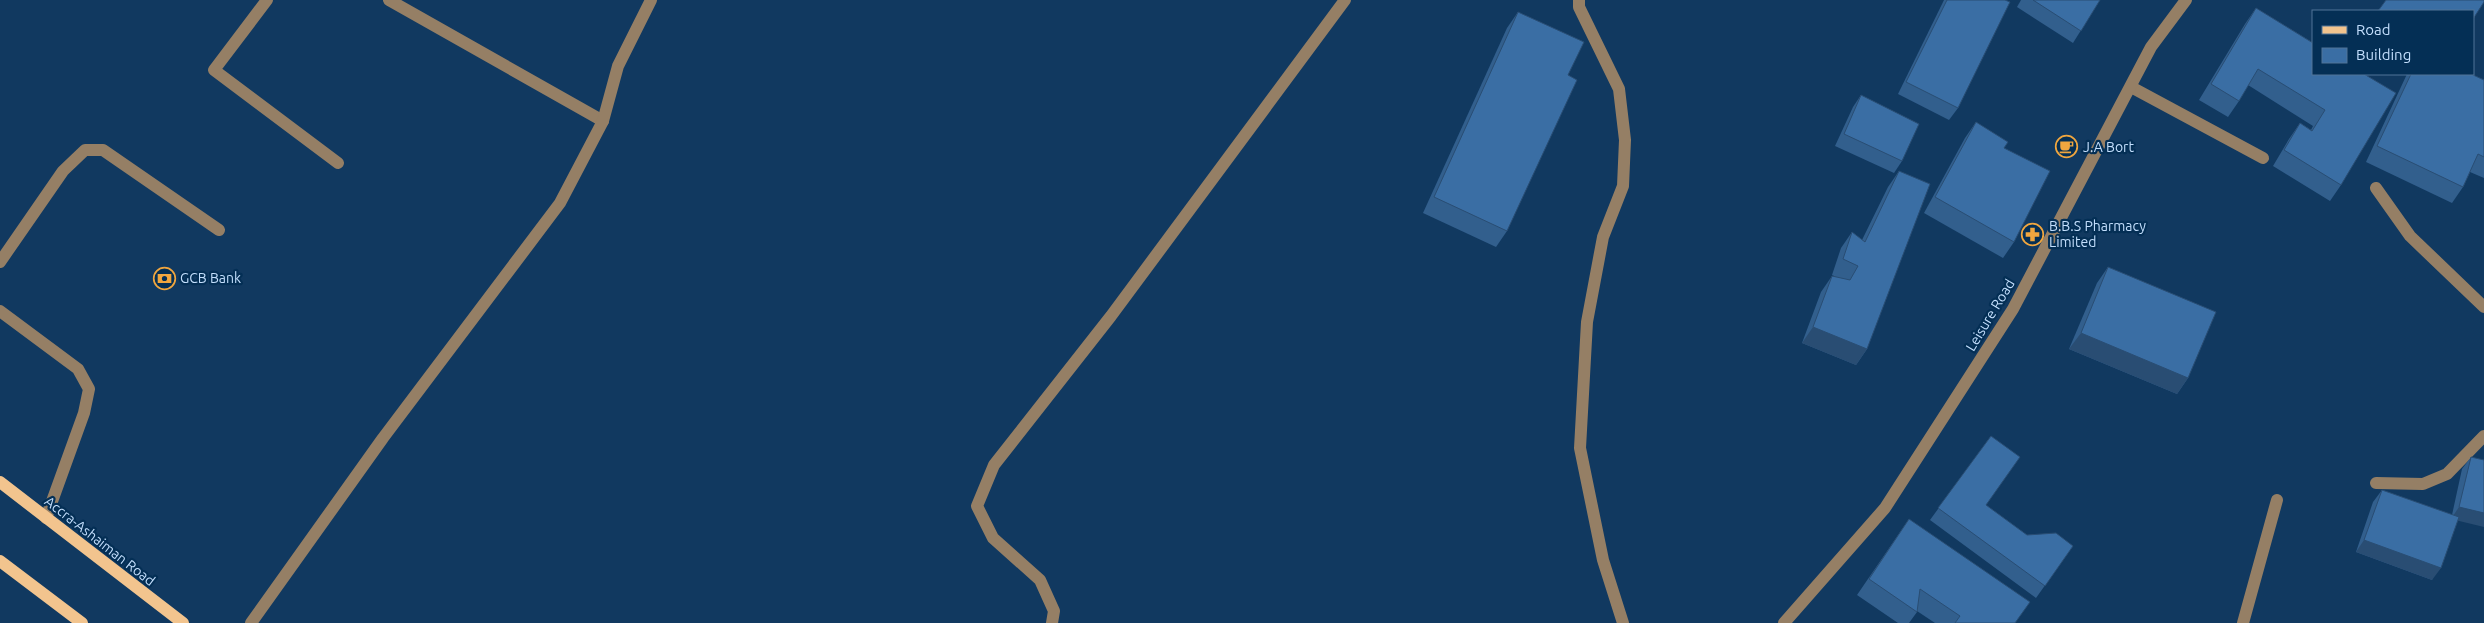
<svg xmlns="http://www.w3.org/2000/svg" width="2484" height="623" font-family="Ubuntu,sans-serif">
  <style>
    .lines { fill: none; stroke-linecap: round; stroke-linejoin: round }
    .minor { stroke: #957f65; stroke-width: 12 }
    .major { stroke: #f2c48e; stroke-width: 12 }
    .wall { fill: #325f8d }
    .shaded-wall { fill: #294d73 }
    .building { fill: #3a6ea4; stroke: #294d73 }
    .labels { text-anchor: middle; stroke-width: 4.5; stroke-linejoin: round; paint-order: stroke }
    .poi-label { font-size: 14px; fill: #c4dffd; stroke: #042f55; text-anchor: start }
    .street-label { font-size: 14px; fill: #c4dffd; stroke: #042f55 }
  </style>
  <rect width="100%" height="100%" fill="#113960"/>
  <g class="lines">
    <g class="minor">
      <path d="M267,0L214,70L338,163"/>
      <path d="M389,0L603,121"/>
      <path d="M1579,0V7L1619,89L1625,140L1623,186L1603,237L1587,322L1580,448L1603,560L1623,623"/>
      <path d="M2131,87L2263,158"/>
      <path d="M2376,188L2410,236L2484,307"/>
      <path d="M0,262L63,171L85,150H103L219,230"/>
      <path d="M0,311L78,369L89,389L84,413L46,518"/>
      <path d="M2376,483L2423,484L2447,474L2484,436"/>
      <path d="M251,623L383,438L560,203L603,121L618,66L651,0"/>
      <path d="M1052,623L1054,611L1040,580L993,538L977,506L994,465L1111,316L1345,0"/>
      <path d="M1784,623L1885,508L2013,309L2151,47L2186,0"/>
      <path d="M2243,623L2277,500"/>
    </g>
    <g class="major">
      <path d="M0,482L183,623"/>
      <path d="M0,561L82,623"/>
    </g>
  </g>
  <g class="wall">
    <path d="M1944,0H2005L1958,108L1949,120L1898,94Z"/>
    <path d="M2021,0H2100L2073,43L2017,7Z"/>
    <path d="M2256,8L2364,74L2341,185L2330,201L2273,166L2289,139L2300,123L2311,130L2313,126L2248,85L2239,101L2228,117L2199,100L2245,24Z"/>
    <path d="M1518,12L1568,75L1507,231L1496,247L1423,213L1507,28Z"/>
    <path d="M2407,74H2471L2484,80V178L2470,172L2463,187L2452,203L2366,162Z"/>
    <path d="M1861,95L1902,161L1894,173L1835,146L1853,107Z"/>
    <path d="M1976,122L2004,148L2014,242L2003,258L1924,213L1965,138Z"/>
    <path d="M1899,171L1867,349L1856,365L1802,343L1821,292L1832,276L1836,277L1832,275L1841,248L1852,232L1862,240L1888,187Z"/>
    <path d="M2108,267L2188,378L2177,394L2069,349L2097,283Z"/>
    <path d="M1991,436L1986,505L2027,535L2073,546L2036,598L1930,520Z"/>
    <path d="M2471,457L2457,521L2432,580L2356,552L2373,502L2382,490L2452,515L2462,469Z"/>
    <path d="M1909,519L2015,623H1935L1917,611V612L1909,623H1898L1857,595Z"/>
  </g>
  <g class="shaded-wall">
    <path d="M1813,327L1867,349L1856,365L1802,343Z"/>
    <path d="M2081,333L2188,378L2177,394L2069,349Z"/>
    <path d="M2459,507L2484,513V527L2451,519Z"/>
    <path d="M2364,540L2441,568L2432,580L2356,552Z"/>
  </g>
  <g class="building">
    <path d="M1947,0H2005L2010,2L1958,108L1906,82Z"/>
    <path d="M2033,0H2100L2081,31Z"/>
    <path d="M2386,0H2484V2L2473,19V11H2378Z"/>
    <path d="M2256,8L2313,43V74H2364L2396,93L2341,185L2284,150L2300,123L2312,131L2325,110L2258,69L2239,101L2211,84Z"/>
    <path d="M1518,12L1584,42L1568,75L1577,80L1507,231L1434,197Z"/>
    <path d="M2411,74H2471L2484,80V157L2478,154L2463,187L2377,146Z"/>
    <path d="M1861,95L1919,124L1902,161L1844,134Z"/>
    <path d="M1976,122L2008,142L2004,148L2050,171L2014,242L1935,197Z"/>
    <path d="M1899,171L1930,184L1867,349L1813,327L1832,276L1850,280L1858,266L1843,259L1852,232L1865,242Z"/>
    <path d="M2108,267L2216,312L2188,378L2081,333Z"/>
    <path d="M1991,436L2020,457L1986,505L2027,535L2056,533L2073,546L2045,586L1938,508Z"/>
    <path d="M2471,457L2484,460V513L2459,507Z"/>
    <path d="M2382,490L2459,517L2441,568L2364,540Z"/>
    <path d="M1909,519L2030,602L2015,623H1955L1960,616L1920,589L1917,612L1869,579Z"/>
  </g>
  <defs>
    <symbol id="cafe-ring" viewBox="-11 -11 22 22"><circle r="9.5" fill="#042f55" stroke="#f0a63f" stroke-width="1.5"/><path d="M-5.5-4.5H6V0H3Q3 3.5 0 3.5H-2.5Q-5.5 3.5-5.5 0ZM3-3.2v2h1.7v-2ZM-6 4.5H4V6H-6Z" fill="#f0a63f"/></symbol>
    <symbol id="pharmacy-ring" viewBox="-11 -11 22 22"><circle r="9.5" fill="#042f55" stroke="#f0a63f" stroke-width="1.5"/><path d="M-2-6h4v4h4v4h-4v4h-4v-4h-4v-4h4Z" fill="#f0a63f"/></symbol>
    <symbol id="bank-ring" viewBox="-11 -11 22 22"><circle r="9.5" fill="#042f55" stroke="#f0a63f" stroke-width="1.5"/><path d="M-6-4H6V4H-6ZM0-2.3a2.3 2.3 0 1 0 0 4.6a2.3 2.3 0 1 0 0-4.6Z" fill="#f0a63f"/></symbol>
  </defs>
  <g fill-rule="evenodd">
    <use href="#cafe-ring" x="2054" y="134" width="25" height="25"/>
    <use href="#pharmacy-ring" x="2020" y="222" width="25" height="25"/>
    <use href="#bank-ring" x="152" y="266" width="25" height="25"/>
  </g>
  <g class="labels">
    <g class="poi-label">
      <text x="2083" y="152">J.A Bort</text>
      <text x="2049" y="231">B.B.S Pharmacy<tspan x="2049" dy="16">Limited</tspan></text>
      <text x="180" y="283">GCB Bank</text>
    </g>
    <g class="street-label">
      <text transform="translate(1990 315) rotate(-59)" y="5">Leisure Road</text>
      <text transform="translate(100 541) rotate(38)" y="5">Accra-Ashaiman Road</text>
    </g>
  </g>
  <rect x="2312" y="10" width="162" height="65" fill="#042f55" stroke="#517598"/>
  <rect x="2322" y="26" width="25" height="8" fill="#f2c48e" stroke="#517598"/>
  <text x="2356" y="35" font-size="15" fill="#c4dffd">Road</text>
  <rect x="2322" y="48" width="25" height="15" fill="#3a6ea4" stroke="#517598"/>
  <text x="2356" y="60" font-size="15" fill="#c4dffd">Building</text>
</svg>
